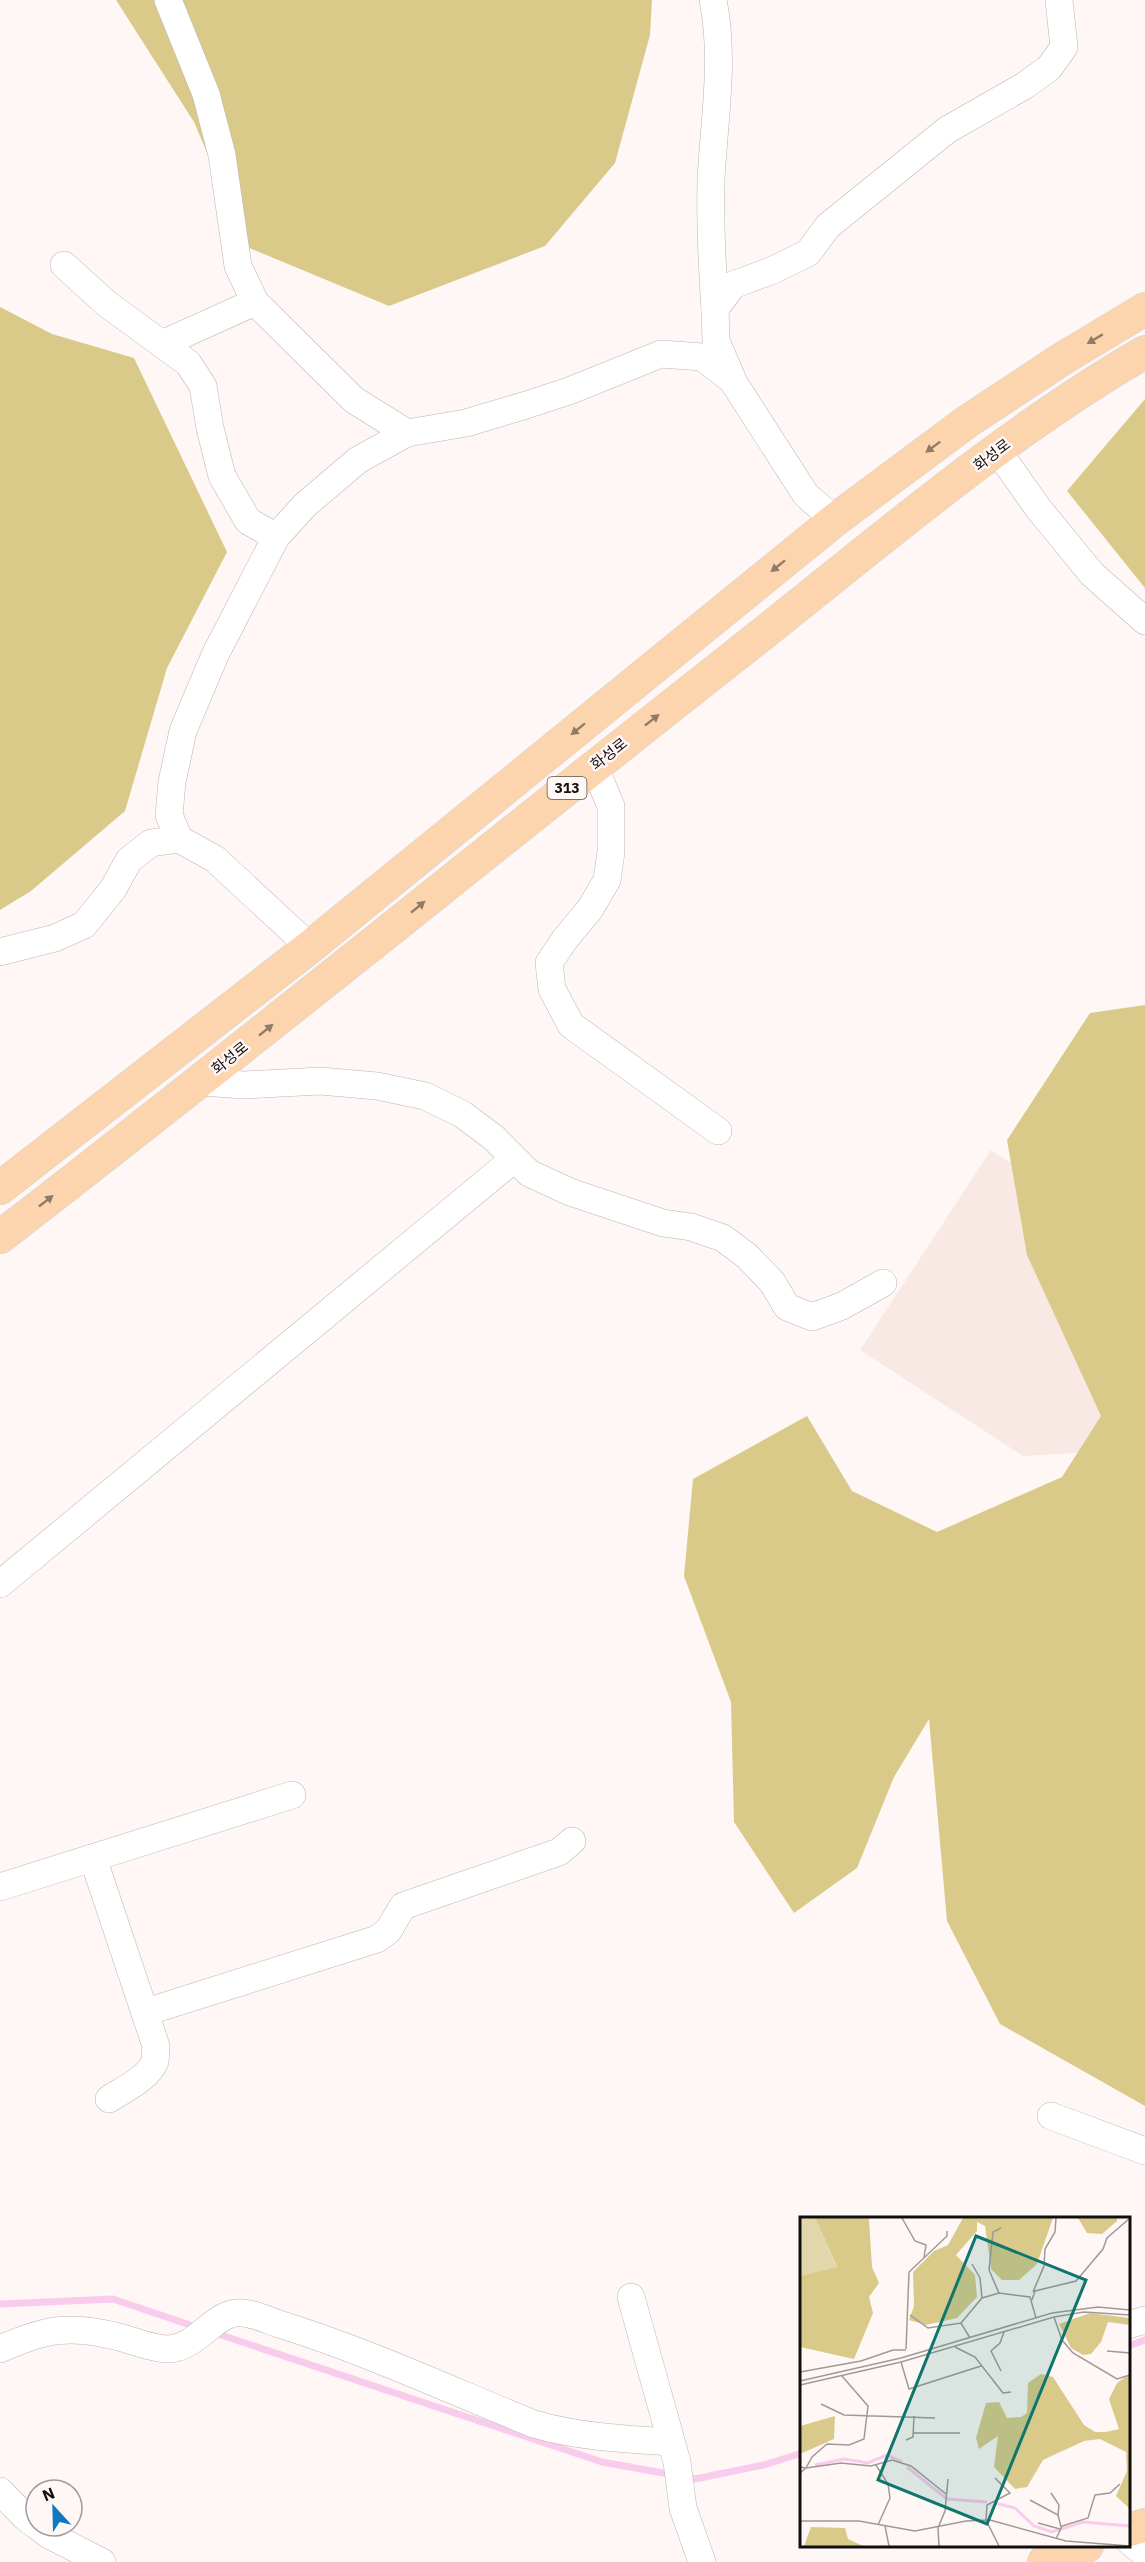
<svg xmlns="http://www.w3.org/2000/svg" width="1145" height="2562" font-family="'IBM Plex Sans','Noto Sans KR',sans-serif">
  <style>
    .built { fill: #f8e9e5 }
    .forest { fill: #daca8a }
    .lines { fill: none; stroke-linecap: round; stroke-linejoin: round }
    .stream { stroke: #f9cbec; stroke-width: 7 }
    .minor-casing { stroke: #bbb5b3; stroke-width: 28 }
    .major-casing { stroke: #d4d4d4; stroke-width: 34 }
    .minor { stroke: #fff; stroke-width: 27 }
    .major { stroke: #fcd5ae; stroke-width: 33 }
    .oneway { fill: #927b66 }
    .labels { text-anchor: middle; stroke-width: 5; stroke-linejoin: round; paint-order: stroke }
    .shield { fill: #fef7f5; stroke: #585453; stroke-width: 1.5 }
    .shield-label { font-size: 14px; font-weight: bold; fill: #110e0e }
    .street-label { font-size: 15px; fill: #110e0e; stroke: #fef7f5 }
    .inset-river { fill: none; stroke: #f9cbec; stroke-width: 3 }
    .inset-road { fill: none; stroke: #9f9a99; stroke-width: 1.5 }
    .view { fill: #0f766e; fill-opacity: 0.15; stroke: #0f766e; stroke-width: 3 }
    .inset-edge { fill: none; stroke: #110e0e; stroke-width: 3 }
  </style>
  <rect width="100%" height="100%" fill="#fef7f5"/>
  <path class="built" d="M991,1150L1145,1250V1449L1023,1456L860,1350Z"/>
  <g class="forest">
    <path d="M116,0H652L650,35L615,163L545,246L389,306L247,247L194,122Z"/>
    <path d="M0,307L52,334L134,358L227,552L167,668L125,811L31,891L0,910Z"/>
    <path d="M1145,399V588L1067,491Z"/>
    <path d="M1145,1005V2106L1000,2024L947,1921L929,1719L894,1777L857,1868L794,1913L734,1822L731,1702L684,1576L693,1479L807,1416L852,1491L937,1532L1062,1477L1101,1416L1027,1255L1007,1140L1090,1013Z"/>
  </g>
  <g class="lines">
    <g class="stream">
      <path d="M0,2304L113,2299L199,2328"/>
      <path d="M212,2332L602,2462L674,2475"/>
      <path d="M1128,2346L1145,2340"/>
      <path d="M684,2477L695,2479L764,2465L802,2453"/>
    </g>
    <defs>
      <g id="minor">
        <path d="M168,0L206,94L222,155L238,266L255,302L354,400L407,433"/>
        <path d="M713,0C725,60 714,120 711,180C710,223 712,266 715,309"/>
        <path d="M64,265L107,304L188,363L203,386L210,428L222,476L248,521L276,537"/>
        <path d="M162,344L255,302"/>
        <path d="M732,378L716,341L715,309L733,285L773,270L808,253L828,226L947,130L1024,86L1049,68L1064,47L1059,0"/>
        <path d="M997,450L1038,508L1092,574L1145,621"/>
        <path d="M594,766L611,806V852L607,880L590,909L565,939L549,963L552,989L571,1025L718,1131"/>
        <path d="M179,839L169,815L172,782L183,731L215,655L276,537L305,505L358,460L407,433L466,423L523,406L569,391L661,354L702,357L732,380L806,495L835,520"/>
        <path d="M0,952L55,938L84,925L113,889L129,860L151,843L179,839L215,859L310,947"/>
        <path d="M201,1082L244,1085L320,1081L377,1086L425,1096L462,1114L494,1138L529,1173L570,1192L663,1223L691,1227L723,1238L747,1256L772,1282L787,1307L812,1317L842,1306L883,1283"/>
        <path d="M0,1584L514,1159"/>
        <path d="M93,1858L156,2046C155,2050 156,2057 155,2061C149,2078 123,2090 109,2099"/>
        <path d="M0,1887L292,1795"/>
        <path d="M146,2012L377,1939L388,1931L403,1906L559,1852L572,1841"/>
        <path d="M1051,2116L1145,2151"/>
        <path d="M631,2297L677,2462L683,2508L702,2562"/>
        <path d="M1128,2325L1145,2320"/>
        <path d="M0,2349C45,2329 71,2324 119,2337C134,2341 153,2349 168,2349C196,2348 211,2317 235,2313C249,2311 267,2320 279,2324C366,2351 450,2390 534,2424C579,2437 624,2439 671,2442"/>
        <path d="M0,2491L25,2517L36,2525"/>
        <path d="M37,2526L49,2535L102,2562"/>
        <path d="M1128,2540L1145,2554"/>
      </g>
      <g id="major">
        <path d="M0,1188L310,947L835,520L968,421L1062,359L1145,309"/>
        <path d="M0,1237C248,1046 490,848 736,655C867,552 1001,435 1145,352"/>
        <path d="M1128,2530L1145,2525"/>
        <path d="M1044,2562L1087,2546"/>
      </g>
    </defs>
    <use href="#minor" class="minor-casing"/>
    <use href="#major" class="major-casing"/>
    <use href="#minor" class="minor"/>
    <use href="#major" class="major"/>
  </g>
  <defs><path id="oneway-solid" d="M-6-.8H1V-3.2L6.5 0L1 3.2V.8H-6Z" transform="scale(1.5)"/></defs>
  <g class="oneway">
    <use href="#oneway-solid" transform="translate(1095 339) rotate(149)"/>
    <use href="#oneway-solid" transform="translate(933 447) rotate(143)"/>
    <use href="#oneway-solid" transform="translate(778 566) rotate(141)"/>
    <use href="#oneway-solid" transform="translate(652 720) rotate(-38)"/>
    <use href="#oneway-solid" transform="translate(578 729) rotate(141)"/>
    <use href="#oneway-solid" transform="translate(418 907) rotate(-39)"/>
    <use href="#oneway-solid" transform="translate(266 1030) rotate(-39)"/>
    <use href="#oneway-solid" transform="translate(46 1201) rotate(-38)"/>
  </g>
  <g class="labels">
    <rect class="shield" x="547.5" y="777" width="39" height="22" rx="4.5"/>
    <g class="shield-label">
      <text x="567" y="793">313</text>
    </g>
    <g class="street-label">
      <text transform="translate(992 455) rotate(-37)" y="5">화성로</text>
      <text transform="translate(609 754) rotate(-38)" y="5">화성로</text>
      <text transform="translate(230 1058) rotate(-39)" y="5">화성로</text>
    </g>
  </g>
  <g transform="translate(800 2217)">
    <rect width="330" height="330" fill="#fef7f5"/>
    <path d="M0,1H15L37,51L0,59Z" fill="#e2d7aa"/>
    <path d="M15,1H69L72,50L79,66L69,80L73,96L54,142L0,130V59L37,50ZM163,1H253L237,47L219,63H202L191,52L185,9L177,5V14L156,38L175,58L177,80L157,101L126,108L109,103L114,89L113,55L134,34L148,28ZM278,1H317V4L302,17L287,16ZM290,96L330,101V108L308,105L301,125L291,137L283,138L271,131L259,107ZM241,157L253,160L284,208L295,215H306L319,212L309,182L317,166L330,157V292L316,279L327,254L326,235L300,222L284,224L243,243L227,270L215,272L194,250L198,219L179,232L176,221L186,186L199,185L207,201L221,200L227,196L228,166ZM35,199L34,222L0,237V209ZM11,310L45,311L48,322L63,329H4Z" fill="#daca8a"/>
    <path class="inset-river" d="M15,248L44,242L68,246L87,238L102,245M107,250L147,282L187,285M195,286L215,291L234,309L252,315L283,305L330,309"/>
    <path class="inset-road" d="M102,1L115,24L126,28L124,40M172,47L180,61L182,81M233,75L244,49L245,32L255,15L256,1M199,76L189,53L193,15L201,11M232,83L235,74L276,64L303,32L307,21L330,1M110,98L128,111L161,106L170,121M254,100L262,123L273,136L317,162L330,158M161,106L182,81L199,76L230,80L236,101M155,130L175,140L203,176L211,175M106,132L109,55L147,19V14M307,134L330,136M101,145L109,172L181,149M201,154L191,134L200,126L204,115M0,155L61,144L93,133H106M0,164L101,141L252,96L298,90L330,93M0,168L101,145L254,100L284,95L330,98M21,187L44,198L135,201M113,216H160M106,223L113,220L114,199M76,248L88,267L90,281L78,308M0,250L6,251L12,240L27,227L49,228L64,222L68,189L42,159M0,256L6,251L41,246L71,249L92,243L111,249L146,277M195,261L210,276L187,288L186,303L199,329M251,276L259,288L258,298M230,283L258,298L261,310M0,304H59L115,314L166,304L190,303L266,324L330,329M238,306L260,312M85,309L89,329M256,322L262,309L288,301L295,278L310,276L320,267M139,329L138,311L145,294L148,262"/>
    <path class="view" d="M176,19L286,63L187,307L78,263Z"/>
    <rect width="330" height="330" class="inset-edge"/>
  </g>
  <g transform="translate(54 2508) rotate(338)"><circle r="28" fill="#fef7f5" stroke="#9f9a99" stroke-width="1.5"/>
  <path d="M0-4.5L10 22L0 15L-10 22Z" fill="#0e78c3"/>
  <text y="-9" font-size="16" font-weight="bold" text-anchor="middle" fill="#110e0e">N</text>
  </g>
</svg>
